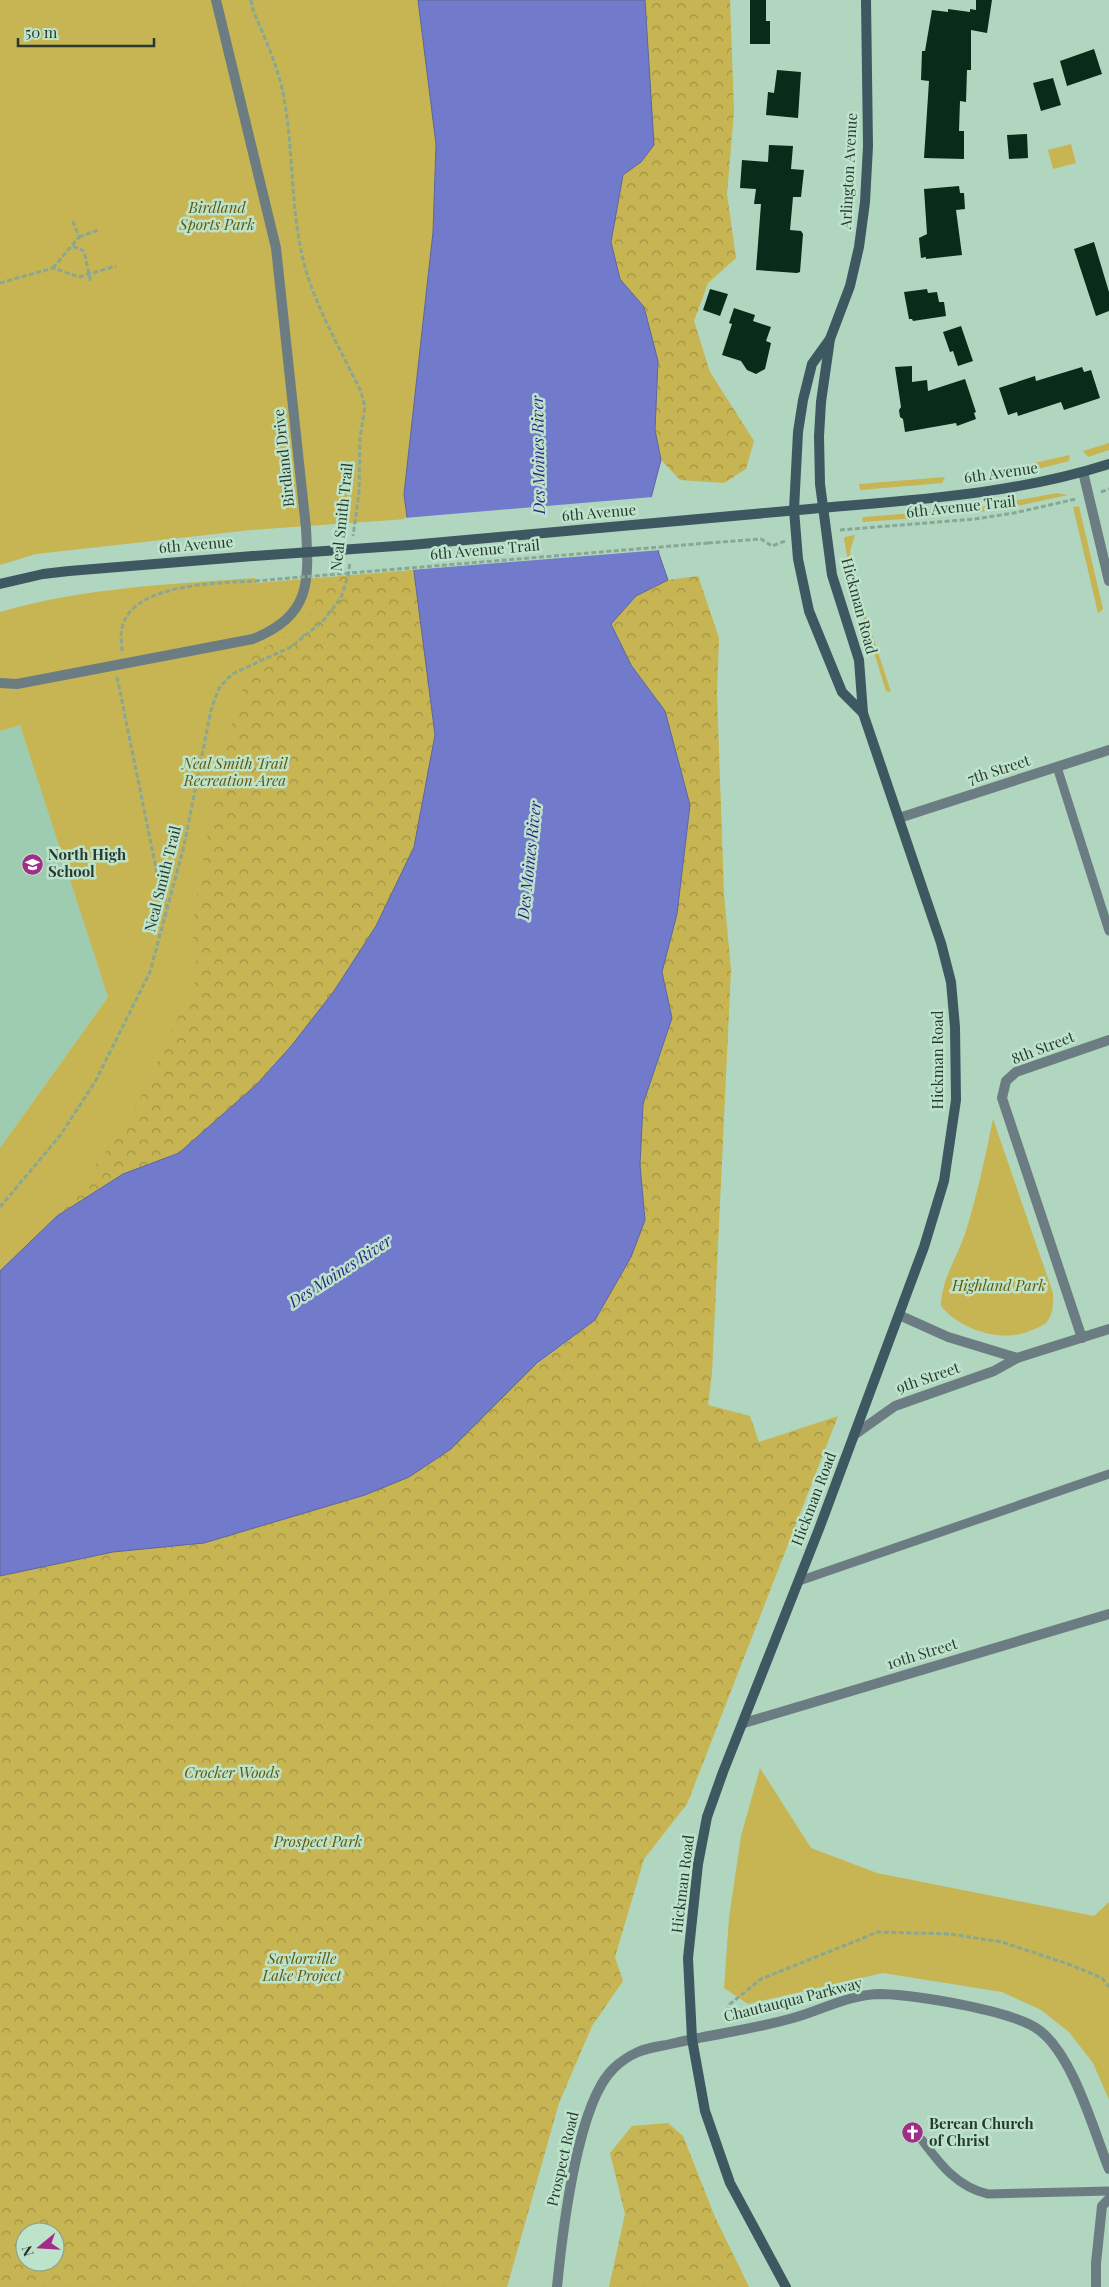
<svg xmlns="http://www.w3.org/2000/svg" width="1109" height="2287" font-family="'Playfair Display',serif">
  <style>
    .built { fill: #9eccb0 }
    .green { fill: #c7b452 }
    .forest { fill: url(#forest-crowns); fill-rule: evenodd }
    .water { fill: #727acb; stroke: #5c669c }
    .pier { fill: #b0d6bf }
    .building { fill: #082b1a }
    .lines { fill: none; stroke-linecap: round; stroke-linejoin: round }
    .path { stroke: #88a794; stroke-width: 3; stroke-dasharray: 5 2.5; stroke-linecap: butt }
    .service { stroke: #6b7d83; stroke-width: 9 }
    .minor { stroke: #6b7d83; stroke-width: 10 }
    .tertiary { stroke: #6b7d83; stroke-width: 10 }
    .secondary { stroke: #3d5860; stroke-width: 10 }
    .path-bridge { stroke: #88a794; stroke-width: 3; stroke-dasharray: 5 2.5; stroke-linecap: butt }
    .secondary-bridge { stroke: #3d5860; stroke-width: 10 }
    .labels { text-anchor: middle; stroke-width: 5; stroke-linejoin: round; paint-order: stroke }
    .street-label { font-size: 15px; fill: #2a3930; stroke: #bde3cb }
    .park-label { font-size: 15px; font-style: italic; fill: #645707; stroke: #bde3cb }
    .poi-label { font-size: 15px; font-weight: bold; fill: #2a3930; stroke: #bde3cb; text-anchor: start }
    .water-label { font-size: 16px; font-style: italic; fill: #2d2685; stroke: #bde3cb }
  </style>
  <defs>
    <pattern id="forest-crowns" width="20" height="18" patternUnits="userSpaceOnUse" patternTransform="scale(1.25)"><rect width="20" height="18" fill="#c7b452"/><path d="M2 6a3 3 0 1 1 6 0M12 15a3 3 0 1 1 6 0" fill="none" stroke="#a29344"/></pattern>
  </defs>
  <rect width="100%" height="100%" fill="#b0d6bf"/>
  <path class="built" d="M20,724L108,997L0,1148V731Z"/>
  <g class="green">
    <path d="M0,0H418L436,144L433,232L404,494L407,519L251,530L36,554L0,565Z"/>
    <path d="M1071,144L1076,163L1053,169L1048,150Z"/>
    <path d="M1109,443V450L1088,457L1083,451Z"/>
    <path d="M1070,455L1069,461L1030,471L1025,465Z"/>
    <path d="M945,477L942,483L860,490L859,484Z"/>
    <path d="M1057,493L1068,495L1003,509L963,514L965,510L969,509Z"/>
    <path d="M1079,506L1103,609L1098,613L1073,507Z"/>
    <path d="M937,511L943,516L863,522L862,518L864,517Z"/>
    <path d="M855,535L850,551L853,570L864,610L891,692L886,691L851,578L844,539L845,537Z"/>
    <path d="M414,570L376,926L57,1216L0,1271V1148L108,997L20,725L0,731V612C80,588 172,584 255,578L256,583Z"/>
    <path d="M993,1119L1053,1293C1053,1303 1054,1314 1046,1323C1043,1326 1037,1328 1032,1330C1004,1344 960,1330 941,1306C941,1281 957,1257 965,1234C977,1196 985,1158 993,1119Z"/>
    <path d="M760,1768L811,1848L877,1873L1094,1916L1109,1902V2100L1093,2063L1069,2032L1041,2010L1002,1992L883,1973L748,2004L724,1988L729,1918L741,1836Z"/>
  </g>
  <g class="forest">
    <path d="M645,0H730L734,112L727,194L736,258L708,283L694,321L710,372L754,441L746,469L724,483L680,480L661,460L655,430L658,361L644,307L620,279L611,242L623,175L641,162L648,66Z"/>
    <path d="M414,570L435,736L414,847L376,926L334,991L292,1045L257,1084L179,1153L123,1174L57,1216L131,1118L198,975L192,927L220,762L254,653C271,643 292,636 305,622C313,613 319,589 324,578Z"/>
    <path d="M698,576L719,638L717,693L724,894L731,970L712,1373L708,1405L750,1416L759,1442L838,1416L687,1804L644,1859L615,1957L623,1981L592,2026L559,2103L507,2287H0V1576L113,1552L204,1543L365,1495L595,1320L645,1220L640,1165L643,1104L672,1018L662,972L677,914L690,805L665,711L631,665L611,624L636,596L668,580ZM25,2232H55V2262H25Z"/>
    <path d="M668,2123L683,2136L715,2217L749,2287H609L625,2214L610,2153L632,2126Z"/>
  </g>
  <path class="water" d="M418,0H645L654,145L641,162L623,175L611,242L620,279L644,307L658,361L655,430L661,460L651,498L659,554L668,580L636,596L611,624L631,665L665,711L690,805L677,914L662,972L672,1018L643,1104L640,1165L645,1220L631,1257L595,1320L537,1363L451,1449L409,1477L365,1495L204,1543L113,1552L0,1576V1271L57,1216L123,1174L179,1153L257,1084L292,1045L334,991L376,926L414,847L435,735L404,494L433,232L436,144Z"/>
  <path class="pier" d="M653,497L661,550L411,570L404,518Z"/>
  <g class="building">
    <path d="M750,0H766V21H770V44H750Z"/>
    <path d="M976,0H992L987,33L971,30V70H967L966,102L960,101L959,131H964V159L924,158L929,81L921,80L922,51H925L932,10L948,12V9L970,12V9L976,10Z"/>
    <path d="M1094,49L1102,74L1067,86L1060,61Z"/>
    <path d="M777,70L801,72L798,118L766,115L768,92L774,93Z"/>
    <path d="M1053,78L1061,105L1041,111L1033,83Z"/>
    <path d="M1027,134L1028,158L1009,159L1007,135Z"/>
    <path d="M769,145L793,146L791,169L804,170L801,197H793L790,230L801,231L803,234L800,272L797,273L756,270L761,204H754L756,189L740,188L742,160L768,162Z"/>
    <path d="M959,186L960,193H964L965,209L956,210L962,255L926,259V257L921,258L919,238L927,234L924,189Z"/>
    <path d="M1094,242L1109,292V311L1096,316L1074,249Z"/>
    <path d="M710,289L728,294L720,316L703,310Z"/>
    <path d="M927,289L928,293L937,292L939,302H944L946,316L913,321L912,319H909L904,292Z"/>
    <path d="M734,308L755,315L753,321L771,327L766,341L771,343L765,369L756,374L747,370L741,361L722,355L732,324L729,323Z"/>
    <path d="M961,326L973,361L958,366L953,351L950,352L943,332Z"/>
    <path d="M912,366V382L927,380L928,391L965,379L976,412L974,413L976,419L957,426L956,423L905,432L903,419L900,417L899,410L901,407L895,367Z"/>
    <path d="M1082,367L1084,372L1091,370L1100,398L1064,410L1061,402L1018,416L1017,412L1008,415L999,388L1035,376L1036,381Z"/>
  </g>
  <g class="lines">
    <g class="path">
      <path d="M251,0L252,7C263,35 277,63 283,93C295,153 289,215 307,274C320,315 343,354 361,392L365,406L360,438L359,493L353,536"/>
      <path d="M79,237L98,230"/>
      <path d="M73,246L84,251L91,283"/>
      <path d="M53,268L79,237L72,219"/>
      <path d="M0,283L53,268L79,277L116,266"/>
      <path d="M1101,492L1109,489"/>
      <path d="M840,530L975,519L1014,513L1076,499"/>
      <path d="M708,543L761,539L772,546L785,541"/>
      <path d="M122,651C122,644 120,635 122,628C131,583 220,583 255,581"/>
      <path d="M117,677L157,873L168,910"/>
      <path d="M0,1207L59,1137L95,1082L150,972L184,846L211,710L219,688L232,674L291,647L322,622L341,598L348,576L350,562"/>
      <path d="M725,2019L730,2004L761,1979L878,1932L950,1934L1002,1942L1071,1965L1102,1978L1109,1987"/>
    </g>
    <g class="service">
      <path d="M1057,767L1109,931"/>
      <path d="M799,1581L1109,1474"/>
      <path d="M922,2140C940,2164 957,2187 988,2194L1109,2191"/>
    </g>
    <g class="minor">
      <path d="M1083,472L1109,581"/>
      <path d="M899,818L1109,750"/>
      <path d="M899,1315L948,1337L1017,1358"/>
      <path d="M1082,1338L1002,1098L1006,1081L1016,1072L1109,1040"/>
      <path d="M854,1435L895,1406L994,1371L1017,1358L1109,1329"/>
      <path d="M744,1723L1109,1614"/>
      <path d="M557,2287C562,2236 577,2102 614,2068C620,2062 631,2055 638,2052C649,2047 664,2046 675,2043C714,2034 755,2029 793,2018C822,2010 850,1994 881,1994C915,1995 1012,2010 1039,2030C1073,2055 1093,2129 1109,2169"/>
      <path d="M1096,2287V2263L1102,2206L1109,2199"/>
    </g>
    <path class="tertiary" d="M0,683L17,684L253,639C311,615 309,583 306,528L276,248L216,0"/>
    <g class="secondary">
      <path d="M410,545C544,533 677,521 810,509C911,500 1012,495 1109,464"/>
      <path d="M0,584L43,574L69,571L253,556"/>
      <path d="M863,713L842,692L809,611L798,559L794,510L798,432L803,400L812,364L830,339L850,286L859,247L865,202L868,146L866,0"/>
      <path d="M786,2287L730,2183L705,2111L692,2039L688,1958L698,1864L707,1817L723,1772L819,1529L924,1247L944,1181L956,1100L955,1027L951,982L941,943L863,713L859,660L832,575L820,484L819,436L821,402L830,339"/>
    </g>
    <path class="path-bridge" d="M255,581L708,543"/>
    <path class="secondary-bridge" d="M253,556L410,545"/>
  </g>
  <defs>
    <symbol id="school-disc" viewBox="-11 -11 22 22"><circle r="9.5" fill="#a12d88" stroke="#bde3cb"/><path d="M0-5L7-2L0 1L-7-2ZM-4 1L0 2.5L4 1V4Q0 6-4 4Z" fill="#fff"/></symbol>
    <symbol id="church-disc" viewBox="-11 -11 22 22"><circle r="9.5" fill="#a12d88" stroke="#bde3cb"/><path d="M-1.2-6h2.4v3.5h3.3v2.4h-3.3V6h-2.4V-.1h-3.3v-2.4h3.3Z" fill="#fff"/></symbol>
  </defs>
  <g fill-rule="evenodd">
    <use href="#school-disc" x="20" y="852" width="25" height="25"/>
    <use href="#church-disc" x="900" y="2120" width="25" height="25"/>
  </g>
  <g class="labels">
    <g class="street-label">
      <text transform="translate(849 171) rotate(-87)" y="5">Arlington Avenue</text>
      <text transform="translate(284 458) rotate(-96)" y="5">Birdland Drive</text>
      <text transform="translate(1001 473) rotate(-8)" y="5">6th Avenue</text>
      <text transform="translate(961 507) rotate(-6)" y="5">6th Avenue Trail</text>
      <text transform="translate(599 513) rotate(-5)" y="5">6th Avenue</text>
      <text transform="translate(342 517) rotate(-84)" y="5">Neal Smith Trail</text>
      <text transform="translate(196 545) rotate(-5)" y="5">6th Avenue</text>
      <text transform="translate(485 550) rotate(-5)" y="5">6th Avenue Trail</text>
      <text transform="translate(859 606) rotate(75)" y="5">Hickman Road</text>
      <text transform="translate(999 770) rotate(-18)" y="5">7th Street</text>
      <text transform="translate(163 879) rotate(-76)" y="5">Neal Smith Trail</text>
      <text transform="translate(1043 1048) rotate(-21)" y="5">8th Street</text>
      <text transform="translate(938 1060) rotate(-90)" y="5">Hickman Road</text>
      <text transform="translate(928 1378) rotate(-19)" y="5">9th Street</text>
      <text transform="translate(814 1499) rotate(-69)" y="5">Hickman Road</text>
      <text transform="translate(922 1654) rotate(-17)" y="5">10th Street</text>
      <text transform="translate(683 1884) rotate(-83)" y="5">Hickman Road</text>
      <text transform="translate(793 2000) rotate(-14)" y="5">Chautauqua Parkway</text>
      <text transform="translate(563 2159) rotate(-77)" y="5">Prospect Road</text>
    </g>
    <g class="park-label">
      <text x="217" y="213">Birdland<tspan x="217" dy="17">Sports Park</tspan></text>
      <text x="235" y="769">Neal Smith Trail<tspan x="235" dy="17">Recreation Area</tspan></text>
      <text x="999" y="1291">Highland Park</text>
      <text x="232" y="1778">Crocker Woods</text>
      <text x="318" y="1847">Prospect Park</text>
      <text x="302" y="1964">Saylorville<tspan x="302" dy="17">Lake Project</tspan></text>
    </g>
    <g class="poi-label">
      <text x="48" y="860">North High<tspan x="48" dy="17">School</tspan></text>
      <text x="929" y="2129">Berean Church<tspan x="929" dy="17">of Christ</tspan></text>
    </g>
    <g class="water-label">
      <text transform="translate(538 455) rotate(-91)" y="6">Des Moines River</text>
      <text transform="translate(529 860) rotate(-84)" y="6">Des Moines River</text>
      <text transform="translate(340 1271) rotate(-33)" y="6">Des Moines River</text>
    </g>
  </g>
  <g transform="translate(40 2247) rotate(252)"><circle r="24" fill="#bde3cb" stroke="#829f8d"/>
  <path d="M0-4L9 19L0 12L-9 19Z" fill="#a12d88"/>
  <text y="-8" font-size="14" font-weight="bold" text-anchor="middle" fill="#2a3930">N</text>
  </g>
  <path d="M18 38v8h136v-8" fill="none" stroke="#2a3930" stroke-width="2.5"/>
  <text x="25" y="38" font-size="15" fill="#2a3930" stroke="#bde3cb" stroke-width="4" paint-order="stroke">50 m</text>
</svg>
